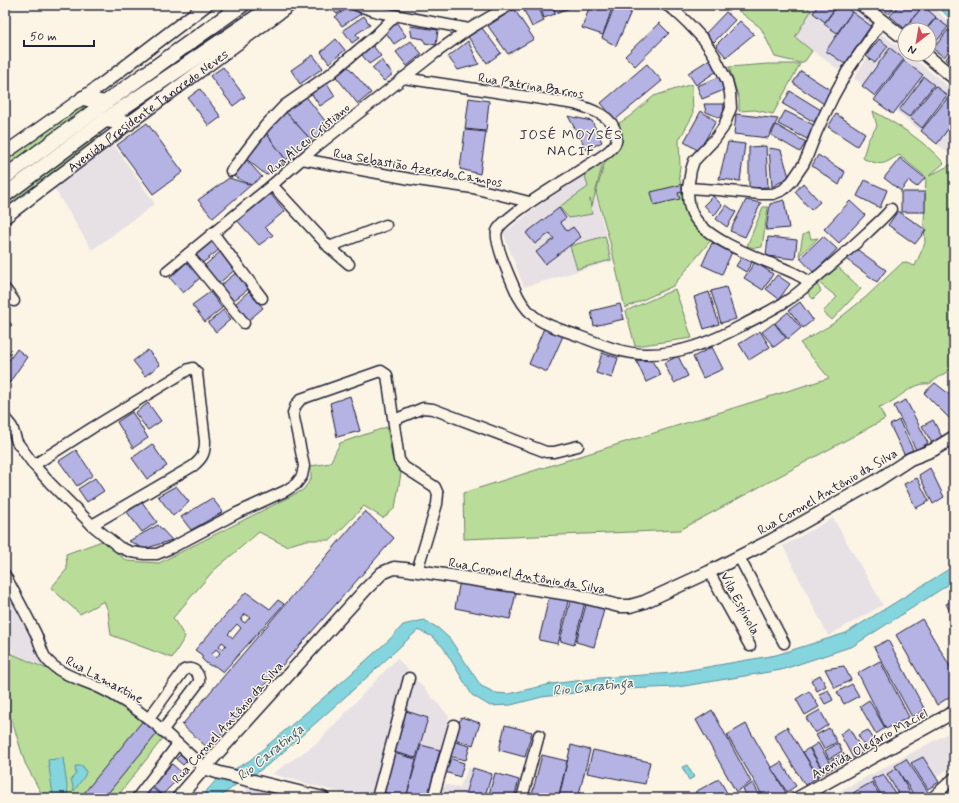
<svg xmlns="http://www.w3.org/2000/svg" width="959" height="803" font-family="Mynerve,sans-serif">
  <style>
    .built { fill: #e7e1e5 }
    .green { fill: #b9dd98; stroke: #6e806a }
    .water { fill: #84d5dd; stroke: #5d8d9c }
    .building { fill: #b5b3e4; stroke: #22223b; fill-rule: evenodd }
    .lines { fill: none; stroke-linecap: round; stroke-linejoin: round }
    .minor-casing { stroke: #22223b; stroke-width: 13 }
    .major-casing { stroke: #22223b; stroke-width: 15 }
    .highway-casing { stroke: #22223b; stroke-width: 17 }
    .minor { stroke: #fcf5e5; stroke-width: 10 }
    .major { stroke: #fcf5e5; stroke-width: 12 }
    .highway { stroke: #fcf5e5; stroke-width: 14 }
    .labels { text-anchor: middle; stroke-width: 3; stroke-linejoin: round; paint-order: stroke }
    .street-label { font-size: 13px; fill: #22223b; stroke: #fcf5e5 }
    .neighbourhood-label { font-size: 14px; letter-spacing: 1px; fill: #22223b; stroke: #fcf5e5 }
    .water-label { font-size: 14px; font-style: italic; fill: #3f586c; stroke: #fcf5e5 }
  </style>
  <rect width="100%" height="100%" fill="#fcf5e5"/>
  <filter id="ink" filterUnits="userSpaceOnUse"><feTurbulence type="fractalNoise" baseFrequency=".025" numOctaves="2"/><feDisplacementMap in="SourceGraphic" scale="8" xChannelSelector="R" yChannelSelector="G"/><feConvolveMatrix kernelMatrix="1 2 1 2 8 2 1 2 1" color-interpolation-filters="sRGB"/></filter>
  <g filter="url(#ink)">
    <g class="built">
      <path d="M805,5H851L875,24L843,73L795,38L811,11Z"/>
      <path d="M881,5H932L954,28V64L929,44V30H912Z"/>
      <path d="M882,34L905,52V54H908L954,91V158L882,100L854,78Z"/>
      <path d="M114,145L155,204L92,250L54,188Z"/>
      <path d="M589,172L613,261L524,287L503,233L541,204Z"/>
      <path d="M833,518L883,605L828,636L783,546Z"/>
      <path d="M5,575L44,655L84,685L15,655L5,635Z"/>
      <path d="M397,658L449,716L429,798H360L272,774L317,743Z"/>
      <path d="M954,730V764L936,778L915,798H827Z"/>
      <path d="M468,768L521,782L516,798H438L441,784L460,787Z"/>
      <path d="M242,785L298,798H253Z"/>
    </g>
    <g class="green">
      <path d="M731,5H805L811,11L795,37L812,51L805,61L800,63L775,57L761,28Z"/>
      <path d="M768,64H800L773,114L755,110L739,111V99L729,67Z"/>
      <path d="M692,84L693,115L679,140L680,167L679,173L682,195L688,218L711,240L673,286L625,308L610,242L596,193L615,126L630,116L654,96Z"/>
      <path d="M82,104L85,110L5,168V161Z"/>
      <path d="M873,111C899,125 924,141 944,163L929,176L954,163V339L951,369L929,384C916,382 902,395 891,402C888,404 883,406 879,407L885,419L680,530L464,539L463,493L829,378L800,343L831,325L866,297L903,262L915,266L925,243L924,223L926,177L899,155C882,165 883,166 864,159L863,157L868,140L877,126Z"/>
      <path d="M98,131L103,137L5,212V200Z"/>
      <path d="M604,158L592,206L590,199L592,214L569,218L559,207L588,187L584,172Z"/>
      <path d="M763,207H768L762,247L754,248L747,246Z"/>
      <path d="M809,232L811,239L818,238L799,256L803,235Z"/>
      <path d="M605,236L611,260L577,269L570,246Z"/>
      <path d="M837,266L861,289L832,320L823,312L837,297L819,283Z"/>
      <path d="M814,279L821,291L813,299L803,288Z"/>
      <path d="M675,289L692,338L635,346L626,311Z"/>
      <path d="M387,427L392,457L401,473L395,508L383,518L364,506L331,540H306L286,546L259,532L213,571L173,618L185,637L172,658L111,635L108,611L104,601L80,614L51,588L67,569L66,554L102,541L127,561L159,563L303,490L311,479V466L330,463L340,443Z"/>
      <path d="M5,651L52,671L88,680L143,707L167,733L116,798H42L40,791L25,763L5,698Z"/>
    </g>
    <g class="water">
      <path d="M937,5H954V23Z"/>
      <path d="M954,566V581L853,646L781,670L678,687L598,690L542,697L511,705L490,706L472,695L443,647L431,636L418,630L363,681L273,761L255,774L238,783L219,798H200L218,778L249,761L342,682L391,638L403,625L424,620L438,628L450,639L481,686L496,693L508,694L551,684L600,678L673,673L776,655L846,633Z"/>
      <path d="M63,758L68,793L53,795L48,760Z"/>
      <path d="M687,765L694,777L689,780L682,767Z"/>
      <path d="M75,766H83L86,772L84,777L74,791L71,779L76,774Z"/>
    </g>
    <g class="building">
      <path d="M333,5H343L346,7L337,14L330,8Z"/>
      <path d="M523,5H538L544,21L532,27L522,6Z"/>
      <path d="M540,5H552L555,14L544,18Z"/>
      <path d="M553,5H569L570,8L555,13Z"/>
      <path d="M590,5H613L603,35L582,28Z"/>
      <path d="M615,5H634L616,46L602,38Z"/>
      <path d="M818,5H837L825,22L813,13Z"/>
      <path d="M838,5H842L852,12L837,33L824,24Z"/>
      <path d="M878,5H896L889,14Z"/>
      <path d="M899,5H924L904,28L890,16Z"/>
      <path d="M923,6L936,17L925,30H907L905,28Z"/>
      <path d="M349,7L361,14L342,26L335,17Z"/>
      <path d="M514,9L534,39L508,54L488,26Z"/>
      <path d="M726,12L735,20L714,42L705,34Z"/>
      <path d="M852,12L871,26L845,64L826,51Z"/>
      <path d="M364,16L370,25L356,34L359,38L352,43L343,30Z"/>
      <path d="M936,18L948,27L931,48L929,47V30H926Z"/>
      <path d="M740,21L754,34L726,57L716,45Z"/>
      <path d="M396,22L406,36L394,44L384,30Z"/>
      <path d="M659,23L669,33L635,66L625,56Z"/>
      <path d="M410,26L438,30L436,45L425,43L424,39L412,37Z"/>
      <path d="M482,28L501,53L487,63L468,37Z"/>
      <path d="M948,30L954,35V45L944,57L933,49Z"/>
      <path d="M336,39L345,50L329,63L321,52Z"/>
      <path d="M879,39L888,46L875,63L866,56Z"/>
      <path d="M411,41L422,54L407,66L396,52Z"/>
      <path d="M468,41L479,64L458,70L448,57Z"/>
      <path d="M370,42L381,56L369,64L359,51Z"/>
      <path d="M890,48L904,59L875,96L862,86Z"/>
      <path d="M954,48V66L946,59Z"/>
      <path d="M313,55L323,68L300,84L291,70Z"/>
      <path d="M710,59L717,71L696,85L688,73Z"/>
      <path d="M381,60L393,74L384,81L372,68Z"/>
      <path d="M904,61L923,75L893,114L874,100Z"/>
      <path d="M345,63L371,93L358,104L333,73Z"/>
      <path d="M647,64L662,81L615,120L601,103Z"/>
      <path d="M223,67L245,97L233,106L210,76Z"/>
      <path d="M801,71L832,91L824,104L793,83Z"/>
      <path d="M719,77L724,90L702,99L697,86Z"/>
      <path d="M924,77L934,85L909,117L899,110Z"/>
      <path d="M325,80L335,96L320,106L309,90Z"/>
      <path d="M935,86L947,95L922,128L910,118Z"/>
      <path d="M200,89L221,117L209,126L188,98Z"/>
      <path d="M790,91L821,110L814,122L783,104Z"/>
      <path d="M304,94L330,127L311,140L283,109Z"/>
      <path d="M949,96L954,100V121L937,144L921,131Z"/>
      <path d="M469,98L489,101L486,131L465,129Z"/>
      <path d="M704,104H724L723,119L706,112Z"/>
      <path d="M283,109L311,140L286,160L263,129Z"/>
      <path d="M701,111L716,121L699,151L684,142Z"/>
      <path d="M785,111L814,125L807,139L778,124Z"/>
      <path d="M736,114L778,119L768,138L734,134Z"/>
      <path d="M836,114L865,133L857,146L828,127Z"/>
      <path d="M568,116L592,121L602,142L587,150Z"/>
      <path d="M147,123L183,172L153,194L117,145Z"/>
      <path d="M776,125L806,142L800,152L771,135Z"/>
      <path d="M263,129L286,160L266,175L244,157Z"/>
      <path d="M465,130L486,132L480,174L460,169Z"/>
      <path d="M728,142L745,144L740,181L719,179Z"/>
      <path d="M766,146L768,187L749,188V147Z"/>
      <path d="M769,148L781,150L789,177L772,187Z"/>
      <path d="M818,155L845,172L839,185L812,166Z"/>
      <path d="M244,157L262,177L251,185L231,175Z"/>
      <path d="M900,158L925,178L917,187L908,181L901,191L884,178Z"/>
      <path d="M229,178L251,185L213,218L198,200Z"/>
      <path d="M865,180L887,190L880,208L857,196Z"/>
      <path d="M803,183L820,202L811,210L795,192Z"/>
      <path d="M684,184L686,191L678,193L680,199L654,205L651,192Z"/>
      <path d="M267,190L285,211L265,227L273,235L259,245L235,218Z"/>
      <rect x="901" y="192" width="24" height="20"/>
      <path d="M713,196L722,205L714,216L704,205Z"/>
      <path d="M746,200L761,203L745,237L730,231Z"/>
      <path d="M784,200L789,228L766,230L770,204Z"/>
      <path d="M850,201L865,215L839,243L824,229Z"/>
      <path d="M726,205L736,212L727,227L716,219Z"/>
      <path d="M559,208L566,218L560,222L567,231L573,227L581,237L545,264L536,252L554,239L550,233L535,244L526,233Z"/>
      <path d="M898,211L926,230L915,244L888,225Z"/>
      <path d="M210,236L220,249L200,265L190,254Z"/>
      <path d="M823,236L837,249L814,273L800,258Z"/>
      <path d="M768,237L797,240L795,259L766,256Z"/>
      <path d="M712,243L732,252L722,274L702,265Z"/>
      <path d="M855,248L886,270L877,282L847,260Z"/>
      <path d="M221,251L236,269L218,284L203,267Z"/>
      <path d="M743,255L753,261L746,272L736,266Z"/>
      <path d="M187,262L201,277L183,293L170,278Z"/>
      <path d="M755,262L773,274L763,290L744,278Z"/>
      <path d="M238,271L251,287L233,301L220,286Z"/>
      <path d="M777,275L790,284L779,299L766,289Z"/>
      <path d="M726,287L736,319L721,323L711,291Z"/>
      <path d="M249,291L263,308L249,320L235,304Z"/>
      <path d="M210,292L222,308L205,322L192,305Z"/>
      <path d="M709,292L719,324L704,329L694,297Z"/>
      <path d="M800,302L813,320L803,328L789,310Z"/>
      <path d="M620,304L624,319L594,326L591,311Z"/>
      <path d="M223,310L231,319L216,332L208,323Z"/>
      <path d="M788,312L801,328L788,339L775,323Z"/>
      <path d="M5,316L12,325L5,330Z"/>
      <path d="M774,323L786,338L774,347L762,332Z"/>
      <path d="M544,328L563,336L547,372L529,364Z"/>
      <path d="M760,331L770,347L749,360L739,344Z"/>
      <path d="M712,347L723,369L703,378L693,357Z"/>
      <path d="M5,349L10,353L5,361Z"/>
      <path d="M17,349L27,357L5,389V366Z"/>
      <path d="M148,350L160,365L145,376L133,361Z"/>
      <path d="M602,353L618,358L612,378L596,373Z"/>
      <path d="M678,356L688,376L674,383L664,363Z"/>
      <path d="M636,360L652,361L661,375L646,382Z"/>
      <path d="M935,383L954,398V423L924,393Z"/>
      <path d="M350,396L360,431L337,437L330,403Z"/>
      <path d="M906,400L928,443L916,450L894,406Z"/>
      <path d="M148,403L161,421L148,430L135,413Z"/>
      <path d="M132,412L148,438L133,448L117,422Z"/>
      <path d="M899,420L913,450L904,454L890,425Z"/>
      <path d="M933,420L942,437L932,443L922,426Z"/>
      <path d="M152,444L167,466L147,479L132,458Z"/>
      <path d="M76,450L93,475L77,486L59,461Z"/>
      <path d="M930,468L944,497L933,504L919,475Z"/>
      <path d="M95,478L104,491L87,502L78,489Z"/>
      <path d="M917,478L929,501L916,508L904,484Z"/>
      <path d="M176,486L189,502L173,516L158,496Z"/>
      <path d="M212,498L223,512L191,530L181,517Z"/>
      <path d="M142,502L157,522L142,532L127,512Z"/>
      <path d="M365,511L394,538L209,749L182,725Z"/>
      <path d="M158,525L172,540L144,549L129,541Z"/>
      <path d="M460,580L516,593L510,619L455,608Z"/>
      <path d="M246,592L270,609L278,600L284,604L223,672L215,666H211L206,663L202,659V655L195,650ZM245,614L250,617L245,623L241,620ZM237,624L241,628L233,638L228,634ZM222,642L226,645L223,649L219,646ZM216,649L220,653L216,658L212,654Z"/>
      <path d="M550,593L569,597L558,644L539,640Z"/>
      <path d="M571,598L585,602L574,645L560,641Z"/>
      <path d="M954,600V619L946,604Z"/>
      <path d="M587,601L605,606L594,647L576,642Z"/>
      <path d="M922,619L954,673V694L937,705L896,635Z"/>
      <path d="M888,640L925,710L912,717L874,647Z"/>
      <path d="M880,661L909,717L886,729L858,673Z"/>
      <path d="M844,666L851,680L835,688L825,669Z"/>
      <path d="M820,675L826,686L817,691L811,680Z"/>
      <path d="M852,684L859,696L844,704L837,692Z"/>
      <path d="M828,690L833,700L825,704L819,694Z"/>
      <path d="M809,691L819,707L805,715L796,699Z"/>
      <path d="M869,700L885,728L876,734L860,706Z"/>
      <path d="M712,710L751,782L736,792L696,720Z"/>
      <path d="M820,710L828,725L815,733L806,718Z"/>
      <path d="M406,711L428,718L416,758L394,752Z"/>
      <path d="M461,717L480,723L473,745L454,739Z"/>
      <path d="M145,718L160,730L104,798H80Z"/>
      <path d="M746,724L786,793L777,798H764L727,735Z"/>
      <path d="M505,725L532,732L525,757L499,750Z"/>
      <path d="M787,727L818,777L805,785L774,735Z"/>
      <path d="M829,728L837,742L824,749L816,735Z"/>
      <path d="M849,728L863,752L853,758L840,734Z"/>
      <path d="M868,730L876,743L866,749L858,735Z"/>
      <path d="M954,734V744L948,737Z"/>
      <path d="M452,741L470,746L466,760L448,756Z"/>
      <path d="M818,743L833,768L825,773L810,748Z"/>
      <path d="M838,743L842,751L829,759L825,751Z"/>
      <path d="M421,745L440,750L427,798H406Z"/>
      <path d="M571,745L590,750L578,798H559Z"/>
      <path d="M809,748L824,773L818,776L803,752Z"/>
      <path d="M593,750L650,762L645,784L587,773Z"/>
      <path d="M393,753L416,759L406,798L383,792Z"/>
      <path d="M843,753L847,760L835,767L831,760Z"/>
      <path d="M181,754L187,761L183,765L176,759Z"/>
      <path d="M542,755L567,761L558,798H531Z"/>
      <path d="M923,757L939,782L928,789L911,763Z"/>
      <path d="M449,758L464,763L460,777L445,772Z"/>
      <path d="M906,759L931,796L928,798H916L895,766Z"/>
      <path d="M781,762L796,786L787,792L771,768Z"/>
      <path d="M172,764L183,774L162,795L152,786Z"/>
      <path d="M473,768L492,774L484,798H464Z"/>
      <path d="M897,768L912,797L910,798H901L887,774Z"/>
      <path d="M495,773L519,780L514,798H488Z"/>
      <path d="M883,774L898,798H883L872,779Z"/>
      <path d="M719,779L730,798H699L695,792Z"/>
      <path d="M872,782L881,798H856L853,793Z"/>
      <path d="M753,783L759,794L753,798H748L743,789Z"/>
      <path d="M151,787L162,796L160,798H141Z"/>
      <path d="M648,795L664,797V798H648Z"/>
    </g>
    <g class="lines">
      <defs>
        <g id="minor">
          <path d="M356,5L378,12L469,29L510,5"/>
          <path d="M666,5L674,10L688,23L704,40L714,55L727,81L730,93L731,108L726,121L723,128L715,139L694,161L691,170L688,188L718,190L760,194H773L783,190L792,181L803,165L807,157L817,131L833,97L848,70L882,21"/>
          <path d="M403,78L575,104C590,109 613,115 616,134C617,138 617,141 615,144C611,151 602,156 596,160C569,178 540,194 514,214C508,219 500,224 497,231C493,241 513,285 518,296C533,324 552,326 579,336C600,344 623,354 645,354C679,355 711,342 741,326C758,317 775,309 791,298C801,291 810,282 819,275C836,261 852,247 868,232C876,224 884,218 891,209"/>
          <path d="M302,159L410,179L473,188L529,202"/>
          <path d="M231,171L265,126L285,105L330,74L376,35L395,16"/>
          <path d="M272,185L329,247L349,264"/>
          <path d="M688,188C688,197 688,205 692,213C705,242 766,260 794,273C800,276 805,279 810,282"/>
          <path d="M213,233L262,298"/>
          <path d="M329,247L386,225"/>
          <path d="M188,254L244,323"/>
          <path d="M167,271L272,185L317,146L434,54L469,29"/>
          <path d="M5,289L14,301"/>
          <path d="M5,418L12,427L17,442L34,465L50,483L92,525L119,547L131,552L145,554H157L171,548L237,513L285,491L296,484L302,476L304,466L293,413L296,405L301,399L381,371L387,375L399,460L404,467L435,487L438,494L437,504L417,571"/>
          <path d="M394,420L423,408L433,409L546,452H554L578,446"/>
          <path d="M34,465L92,428L178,376L189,369L193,368L197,373L205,441C205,453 203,458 193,466L92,525"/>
          <path d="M739,557L784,643"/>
          <path d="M709,572L750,646"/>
          <path d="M5,575C15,594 25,612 35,632C39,640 41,650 45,657C56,674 83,680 100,688C140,707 172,738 204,768"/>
          <path d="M149,718L184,670C193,666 200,673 199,682L162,731"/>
          <path d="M137,798L178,744"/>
          <path d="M377,798L409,678"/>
          <path d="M433,798L454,725"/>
          <path d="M522,798L539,735"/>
          <path d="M932,798L954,778"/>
        </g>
        <g id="major">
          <path d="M862,5L905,39"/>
          <path d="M925,54L954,78"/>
          <path d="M5,153L101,85L206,5"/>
          <path id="s1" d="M5,217L129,123L290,5"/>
          <path d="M204,768L220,773L323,798"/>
          <path d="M178,798L204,768L366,589L382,573L394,568L405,569L575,595L619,606H630L644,602L709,572L772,540L878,480L910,459L933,450L954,437"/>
          <path d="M798,798L954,712"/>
        </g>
        <g id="highway">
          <path d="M83,98L105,103"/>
          <path d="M105,120L129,123"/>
          <path d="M5,177L105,103L242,5"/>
          <path d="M5,195L105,120L274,5"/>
        </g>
      </defs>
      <use href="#minor" class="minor-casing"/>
      <use href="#major" class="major-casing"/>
      <use href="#highway" class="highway-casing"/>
      <use href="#minor" class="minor"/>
      <use href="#major" class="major"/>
      <use href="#highway" class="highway"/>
    </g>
  </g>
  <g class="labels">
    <g class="street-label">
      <text transform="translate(531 85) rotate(9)" y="5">Rua Patrina Barros</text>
      <text dy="5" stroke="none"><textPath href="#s1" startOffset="178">Avenida Presidente Tancredo Neves</textPath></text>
      <text transform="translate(308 138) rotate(-40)" y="5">Rua Alceu Cristiano</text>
      <text transform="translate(418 167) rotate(10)" y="5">Rua Sebastião Azeredo Campos</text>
      <text transform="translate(827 491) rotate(-30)" y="5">Rua Coronel Antônio da Silva</text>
      <text transform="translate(527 575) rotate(10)" y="5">Rua Coronel Antônio da Silva</text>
      <text transform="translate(741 603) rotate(62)" y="5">Vila Espínola</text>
      <text transform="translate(105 679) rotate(28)" y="5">Rua Lamartine</text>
      <text transform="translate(227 722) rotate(-48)" y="5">Rua Coronel Antônio da Silva</text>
      <text transform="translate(869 743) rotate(-29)" y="5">Avenida Olegário Maciel</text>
    </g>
    <g class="neighbourhood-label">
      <text x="571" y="139">JOSÉ MOYSÉS<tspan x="571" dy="16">NACIF</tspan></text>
    </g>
    <g class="water-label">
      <text transform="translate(593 686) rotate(-6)" y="5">Rio Caratinga</text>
      <text transform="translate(270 752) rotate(-39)" y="5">Rio Caratinga</text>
    </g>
  </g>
  <rect width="959" height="803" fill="none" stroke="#fcf5e5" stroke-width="20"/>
  <rect x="10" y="10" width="939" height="783" fill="none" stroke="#22223b" stroke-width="1.5" filter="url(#ink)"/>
  <g transform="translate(917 42) rotate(211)"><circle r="19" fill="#fcf5e5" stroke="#a5a1a1"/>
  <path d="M0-3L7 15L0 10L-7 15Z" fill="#d1495b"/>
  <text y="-6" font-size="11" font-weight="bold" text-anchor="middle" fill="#22223b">N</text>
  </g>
  <path d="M24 40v6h70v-6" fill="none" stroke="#22223b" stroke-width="2"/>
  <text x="30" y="40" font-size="12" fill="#22223b" stroke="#fcf5e5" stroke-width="3" paint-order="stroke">50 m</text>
</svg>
